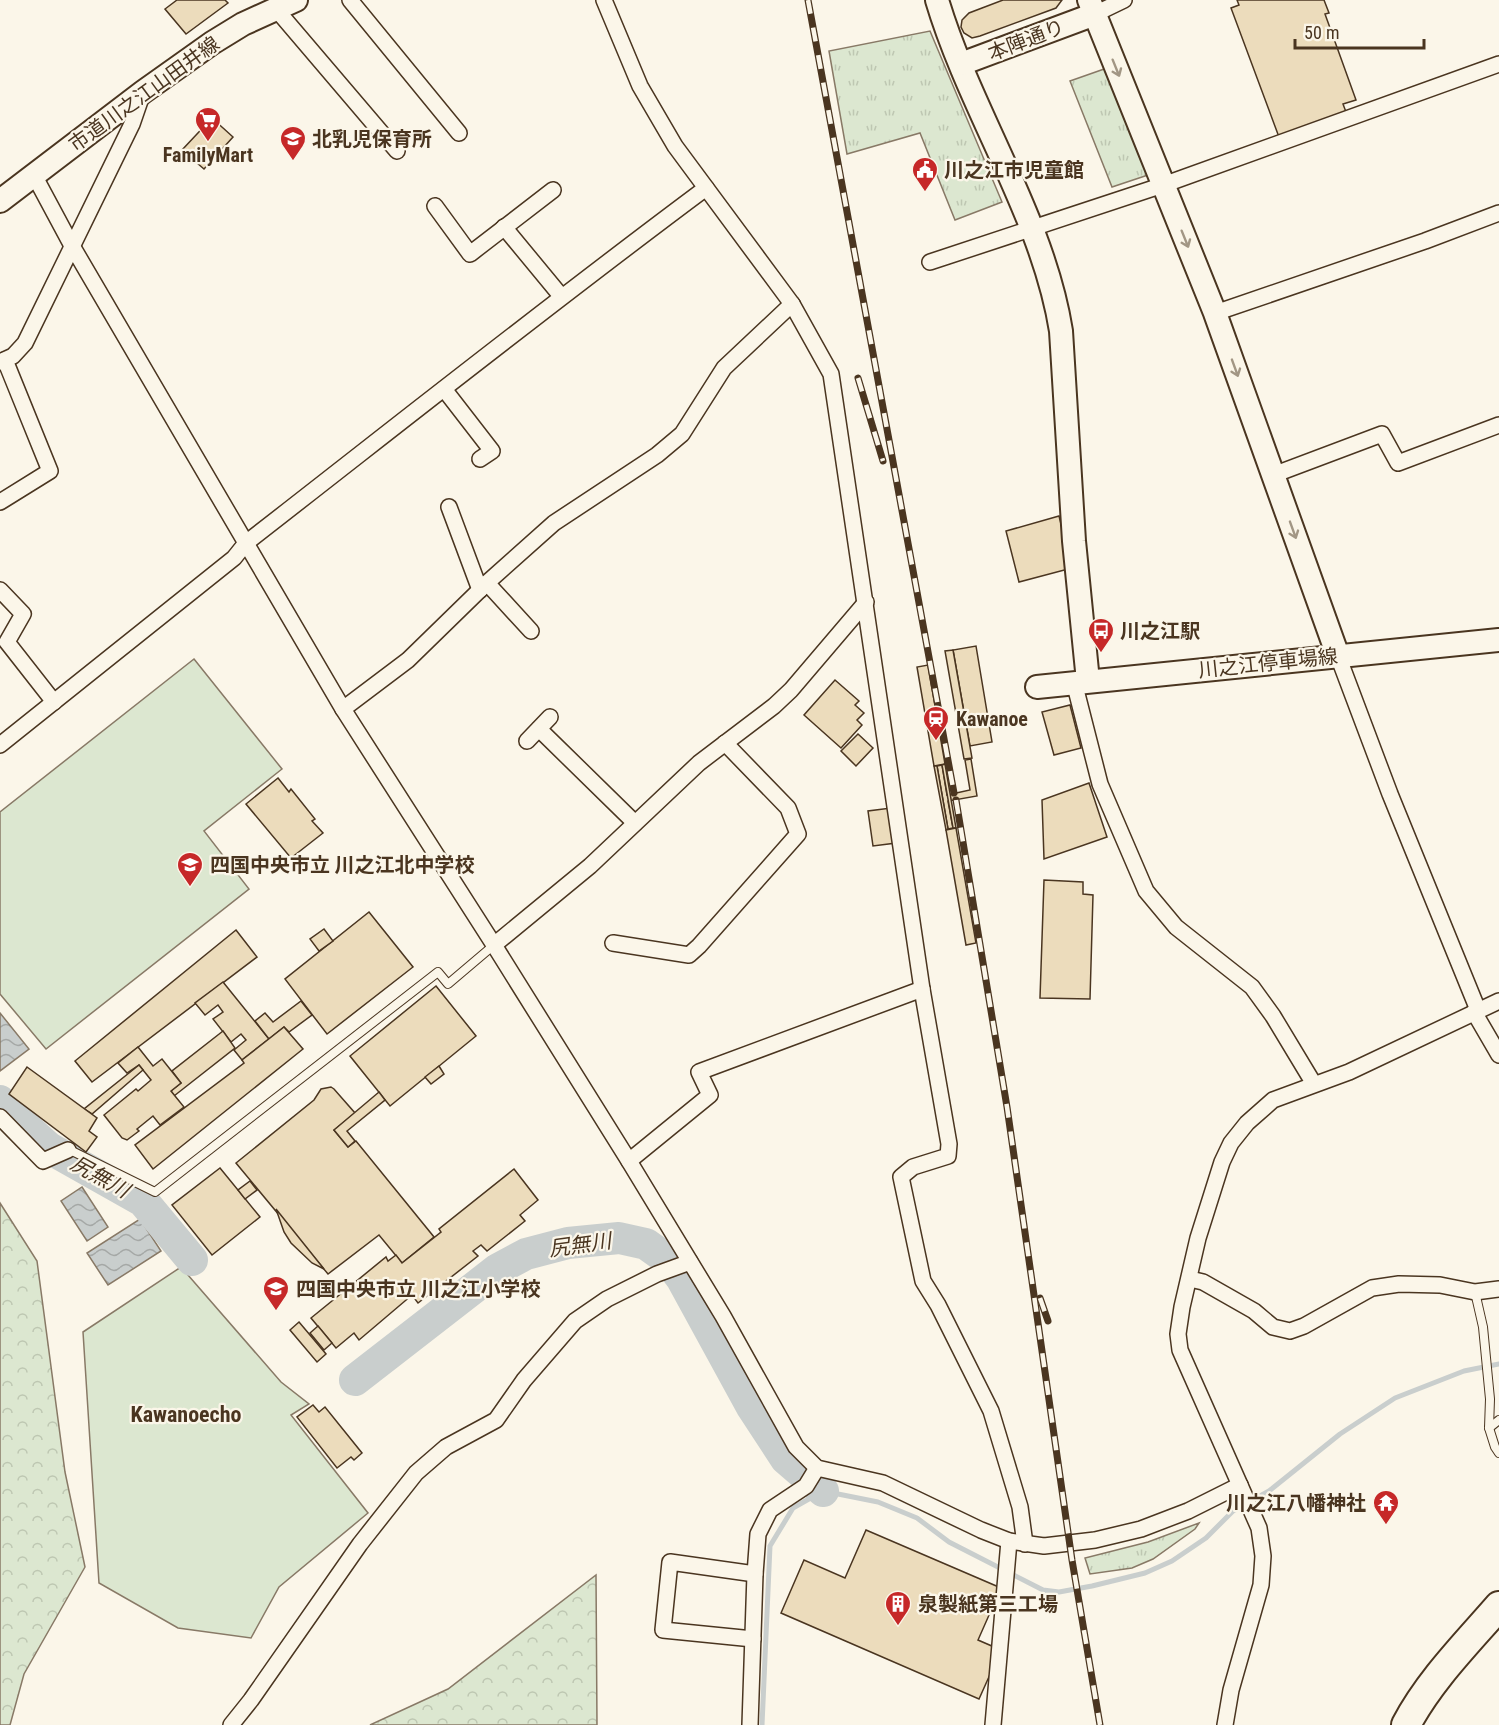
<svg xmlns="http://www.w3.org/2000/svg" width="1499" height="1725" font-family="'Roboto Condensed','Noto Sans JP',sans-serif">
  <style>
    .forest { fill: url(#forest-crowns); stroke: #887966; stroke-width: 1.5 }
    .park { fill: url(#park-tufts); stroke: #887966; stroke-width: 1.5 }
    .garden { fill: #dce7d0; stroke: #887966; stroke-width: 1.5 }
    .water { fill: url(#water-waves); stroke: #887966; stroke-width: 1.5 }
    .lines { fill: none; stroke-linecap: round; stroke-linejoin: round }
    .stream { stroke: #c9cecd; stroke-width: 5 }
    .river { stroke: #c9cecd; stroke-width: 32 }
    .building { fill: #ecdcbc; stroke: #4a3520; stroke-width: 1.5 }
    .lane-casing { stroke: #4a3520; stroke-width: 10 }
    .street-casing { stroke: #4a3520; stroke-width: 18 }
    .secondary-casing { stroke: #4a3520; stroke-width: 26 }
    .highway-casing { stroke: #4a3520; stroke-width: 32 }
    .lane { stroke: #fbf6e9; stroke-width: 8 }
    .street { stroke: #fbf6e9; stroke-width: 15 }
    .secondary { stroke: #fbf6e9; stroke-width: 22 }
    .highway { stroke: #fbf6e9; stroke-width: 28 }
    .rail-casing { stroke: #4a3520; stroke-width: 7 }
    .rail { stroke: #fbf6e9; stroke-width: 4.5; stroke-dasharray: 14; stroke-linecap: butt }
    .oneway { stroke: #a29684 }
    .labels { text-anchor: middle; stroke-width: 4.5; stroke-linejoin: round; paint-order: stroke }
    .street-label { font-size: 20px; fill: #4a3520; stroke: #fbf6e9 }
    .poi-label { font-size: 20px; font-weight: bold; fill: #4a3520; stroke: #fbf6e9; text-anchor: start }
    .water-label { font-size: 21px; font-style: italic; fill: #4a3520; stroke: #fbf6e9 }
    .quarter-label { font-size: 22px; font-weight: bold; fill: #4a3520; stroke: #fbf6e9 }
  </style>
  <defs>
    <pattern id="forest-crowns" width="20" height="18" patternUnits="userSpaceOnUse" patternTransform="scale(1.5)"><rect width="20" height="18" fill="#dce7d0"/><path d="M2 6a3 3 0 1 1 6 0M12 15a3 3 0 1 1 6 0" fill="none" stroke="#bec7b2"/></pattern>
    <pattern id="park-tufts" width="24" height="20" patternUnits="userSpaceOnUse" patternTransform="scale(1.5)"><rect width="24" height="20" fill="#dce7d0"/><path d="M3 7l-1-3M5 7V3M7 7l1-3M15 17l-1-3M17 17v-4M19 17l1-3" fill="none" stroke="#bec7b2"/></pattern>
    <pattern id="water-waves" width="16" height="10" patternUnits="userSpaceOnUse" patternTransform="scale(1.5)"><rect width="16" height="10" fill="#c9cecd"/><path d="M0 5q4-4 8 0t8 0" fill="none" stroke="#a5a8a6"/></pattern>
  </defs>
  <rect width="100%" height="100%" fill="#fbf6e9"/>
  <g class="forest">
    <path d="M0,1203L37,1261L65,1472L85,1567L24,1674L10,1725H0Z"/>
    <path d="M596,1575L597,1725H370L448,1689Z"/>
  </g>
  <g class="park">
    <path d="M930,31L1002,202L955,220L920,133L847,154L829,51Z"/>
    <path d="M1107,68L1148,175L1112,187L1070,81Z"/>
    <path d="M1199,1523L1195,1529L1153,1559L1132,1568L1090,1574L1085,1558L1148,1542Z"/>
  </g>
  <g class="garden">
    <path d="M194,659L282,769L204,831L249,889L46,1049L0,994V812Z"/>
    <path d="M181,1267L281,1382L309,1404L291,1415L368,1513L279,1587L251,1638L178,1628L99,1583L83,1332Z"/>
  </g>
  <g class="water">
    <path d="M0,1013L29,1049L0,1071Z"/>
    <path d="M82,1187L108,1227L87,1241L61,1201Z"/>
    <path d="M140,1219L161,1251L108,1285L87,1253Z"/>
  </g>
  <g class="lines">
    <path class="stream" d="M762,1725L770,1546L793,1508L823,1491L878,1502L917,1518L949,1542L1043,1590L1059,1592L1092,1586L1145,1573L1172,1561L1206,1538L1233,1511L1269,1491L1340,1434L1395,1398L1464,1371L1499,1364"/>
    <g class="river">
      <path d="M0,1101L27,1128L49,1148L143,1201L192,1260"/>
      <path d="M355,1380L498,1269L526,1254L568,1243L619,1238L646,1244L667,1259L682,1279L752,1407L786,1459L823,1491"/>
    </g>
  </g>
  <g class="building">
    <path d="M177,0H225L228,3L186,34L165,9Z"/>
    <path d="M1003,0H1062L1056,8L980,36L972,38L964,33L961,27L962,20L969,13Z"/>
    <path d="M1237,0H1324L1329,13L1325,14L1356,100L1343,104L1346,112L1279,137L1231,8L1239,5Z"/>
    <path d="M212,118L233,137L204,169L182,150Z"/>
    <path d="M1059,516L1072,568L1019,582L1006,531Z"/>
    <path d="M976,646L992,742L970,746L953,650Z"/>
    <path d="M953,650L972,758L964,759L945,651Z"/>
    <path d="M928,665L945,764L934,766L917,667Z"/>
    <path d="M835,680L859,701L855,705L864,713L857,720L862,725L841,748L804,715Z"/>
    <path d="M1070,705L1081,748L1054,755L1042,712Z"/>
    <path d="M858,734L873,748L856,766L841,751Z"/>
    <path d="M971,759L977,796L948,801L953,828L948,829L937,766L942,765L947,795L970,790L965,760Z"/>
    <path d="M945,764L956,828H953L942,765Z"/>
    <path d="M934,766H937L948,829L946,830Z"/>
    <path d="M278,778L289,792L291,789L315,819L312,821L323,833L291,858L246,804Z"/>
    <path d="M1089,783L1107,837L1044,859L1042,800Z"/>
    <path d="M891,808L896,843L873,846L868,811Z"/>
    <path d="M956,828L976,943L966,945L946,830Z"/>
    <path d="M1044,880L1083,882V894L1093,895L1090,999L1040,998Z"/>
    <path d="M369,912L413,967L327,1034L285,979Z"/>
    <path d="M324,929L333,941L319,951L310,939Z"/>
    <path d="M236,930L257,957L92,1082L75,1061Z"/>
    <path d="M223,982L269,1039L242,1060L234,1050L246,1040L241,1034L231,1042L213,1019L223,1012L218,1005L205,1015L195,1003Z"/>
    <path d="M436,986L476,1036L390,1106L350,1056Z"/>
    <path d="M301,1001L312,1015L289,1032L284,1027L269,1039L255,1021L265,1013L273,1022Z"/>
    <path d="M284,1027L303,1049L153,1169L135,1145L244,1063L242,1060Z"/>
    <path d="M223,1031L235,1048L174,1096L171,1091L181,1083L172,1071Z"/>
    <path d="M138,1047L153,1066L162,1059L181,1083L171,1091L184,1107L160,1125L153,1116L137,1129L139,1131L127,1140L122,1138L104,1115L136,1089L138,1091L151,1080L139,1065L127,1073L118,1063Z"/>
    <path d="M139,1065L143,1070L92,1114L84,1109Z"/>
    <path d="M439,1066L444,1074L431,1084L425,1077Z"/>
    <path d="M27,1067L97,1118L89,1131L97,1137L86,1152L9,1094Z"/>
    <path d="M331,1087L334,1089L355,1113L334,1130L348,1147L356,1141L434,1237L402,1263L379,1235L328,1274L236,1163L314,1100L321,1089Z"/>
    <path d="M379,1092L385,1100L347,1131L355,1141L348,1147L334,1130Z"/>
    <path d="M220,1168L260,1217L212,1255L172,1205Z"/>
    <path d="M514,1169L538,1200L520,1215L525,1221L487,1251L481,1245L473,1251L478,1256L418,1303L412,1295L359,1340L354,1333L336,1348L311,1318L386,1257L388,1261L396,1255L402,1263L441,1232L439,1229Z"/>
    <path d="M250,1181L257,1190L245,1199L238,1190Z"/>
    <path d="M276,1209L324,1269L312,1263L291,1243L284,1232Z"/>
    <path d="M299,1322L326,1354L317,1362L290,1330Z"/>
    <path d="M318,1326L332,1343L324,1350L310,1333Z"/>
    <path d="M313,1405L319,1412L325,1407L362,1453L354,1460L351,1457L337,1468L297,1417Z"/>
    <path d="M866,1530L1001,1588L978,1640L1001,1650L979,1699L781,1613L804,1560L845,1578Z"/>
  </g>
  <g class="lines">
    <defs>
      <g id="lane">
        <path d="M68,1150L72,1151L155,1192L438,972L448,984L494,945"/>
        <path d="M1475,1292L1483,1327L1490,1399L1489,1428L1495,1447L1499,1453"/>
        <path d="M1489,1428L1499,1420"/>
      </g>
      <g id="street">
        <path d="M350,0L459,133"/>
        <path d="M604,0L640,86L675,146L792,304L831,374L922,989L949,1144L948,1156L913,1167L901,1177L923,1281L938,1305L991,1411L1020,1507L1025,1544"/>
        <path d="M276,9L397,151"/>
        <path d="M1095,14L1124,0"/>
        <path d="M34,175L71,244L343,709L494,945L629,1161L723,1316L796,1447L817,1468L883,1483L981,1530L1009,1541L1044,1546L1095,1540L1141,1529L1188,1511L1240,1485"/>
        <path d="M435,206L470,254L553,190"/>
        <path d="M504,227L561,296"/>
        <path d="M930,262L1163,185L1499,64"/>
        <path d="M1215,313L1425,241L1499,213"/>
        <path d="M0,362L13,356L25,343L132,124L143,92"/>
        <path d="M444,389L492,451L480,459"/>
        <path d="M1273,475L1382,434L1398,463L1499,425"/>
        <path d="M0,502L50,471L5,360"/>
        <path d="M449,507L480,590"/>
        <path d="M487,583L531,631"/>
        <path d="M0,590L23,614L7,642L54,702"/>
        <path d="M1338,656L1390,794L1478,1010"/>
        <path d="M1074,682L1100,784L1146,891L1176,927L1252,987L1273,1016L1314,1084"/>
        <path d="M343,709L408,660L489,581L554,523L657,455L682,434L724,368L792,304"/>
        <path d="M539,729L635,823"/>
        <path d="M527,741L550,717"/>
        <path d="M0,745L234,558L246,543C399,424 550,304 706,188"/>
        <path d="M613,943L689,955L699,946L798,834L788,808L725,743"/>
        <path d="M494,945L590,866L699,763L774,706L791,690L866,602"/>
        <path d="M1474,1012L1499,1055"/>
        <path d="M0,1117L43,1161L68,1150"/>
        <path d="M629,1161L710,1095L699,1072L922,989"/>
        <path d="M1190,1279L1203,1282L1254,1311L1273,1327L1290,1331L1304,1326L1372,1288L1399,1284L1440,1285L1475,1292L1499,1289"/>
        <path d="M753,1639L663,1630L670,1562L755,1574"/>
        <path d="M231,1725L251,1700L360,1544L416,1473L446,1447L496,1420L524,1380L575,1321L607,1299L657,1274L690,1262"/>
        <path d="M750,1725L755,1574L758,1534L770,1510L806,1486L817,1468"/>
        <path d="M993,1725L1009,1541"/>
        <path d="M1225,1725L1231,1690L1261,1585L1263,1556L1259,1528L1180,1350L1178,1334L1182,1307L1198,1238L1222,1162L1231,1143L1247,1123L1273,1100L1349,1072L1499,1001"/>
      </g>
      <g id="secondary">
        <path d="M937,0C970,111 1043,217 1061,331L1074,541L1088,681"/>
        <path d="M1089,0L1215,313L1338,656"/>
        <path d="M961,64L1095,14"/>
        <path d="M0,201L143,92L212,43L243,24L296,0"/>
        <path d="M1037,687L1499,640"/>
      </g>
      <path id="highway" d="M1406,1725C1429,1681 1466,1644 1499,1606"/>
    </defs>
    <use href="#lane" class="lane-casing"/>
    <use href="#street" class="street-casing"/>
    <use href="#secondary" class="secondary-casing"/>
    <use href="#highway" class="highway-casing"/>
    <use href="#lane" class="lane"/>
    <use href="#street" class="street"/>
    <use href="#secondary" class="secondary"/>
    <use href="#highway" class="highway"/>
    <defs>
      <g id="rail">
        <path d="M808,0L954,793"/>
        <path d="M858,378L883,461"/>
        <path d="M956,800L1007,1107L1072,1560L1100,1725"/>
        <path d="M1040,1298L1048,1321"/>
      </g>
    </defs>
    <use href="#rail" class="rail-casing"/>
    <use href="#rail" class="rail"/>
  </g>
  <defs><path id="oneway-shaft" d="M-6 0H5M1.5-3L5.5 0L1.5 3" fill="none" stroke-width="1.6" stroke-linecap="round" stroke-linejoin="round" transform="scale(1.5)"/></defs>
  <g class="oneway">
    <use href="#oneway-shaft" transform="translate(1116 68) rotate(68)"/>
    <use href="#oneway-shaft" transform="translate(1185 239) rotate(68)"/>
    <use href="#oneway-shaft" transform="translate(1235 368) rotate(70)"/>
    <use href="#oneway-shaft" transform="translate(1293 530) rotate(70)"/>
  </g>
  <defs>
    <symbol id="supermarket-pin" viewBox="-11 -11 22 30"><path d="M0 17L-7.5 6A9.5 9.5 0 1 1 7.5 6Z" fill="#c62828" stroke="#fbf6e9"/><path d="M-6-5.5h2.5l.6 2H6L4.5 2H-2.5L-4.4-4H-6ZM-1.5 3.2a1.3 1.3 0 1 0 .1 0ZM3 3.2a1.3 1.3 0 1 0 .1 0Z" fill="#fff"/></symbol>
    <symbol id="school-pin" viewBox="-11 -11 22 30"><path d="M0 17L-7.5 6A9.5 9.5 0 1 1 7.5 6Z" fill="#c62828" stroke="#fbf6e9"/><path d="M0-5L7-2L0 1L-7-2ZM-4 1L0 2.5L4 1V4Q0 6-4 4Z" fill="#fff"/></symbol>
    <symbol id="civic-pin" viewBox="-11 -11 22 30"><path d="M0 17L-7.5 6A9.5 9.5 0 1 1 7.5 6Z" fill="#c62828" stroke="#fbf6e9"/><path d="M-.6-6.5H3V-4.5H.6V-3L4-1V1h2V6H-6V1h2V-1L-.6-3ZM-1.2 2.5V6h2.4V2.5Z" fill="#fff"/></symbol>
    <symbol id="bus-pin" viewBox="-11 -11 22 30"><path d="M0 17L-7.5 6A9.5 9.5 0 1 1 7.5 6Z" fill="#c62828" stroke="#fbf6e9"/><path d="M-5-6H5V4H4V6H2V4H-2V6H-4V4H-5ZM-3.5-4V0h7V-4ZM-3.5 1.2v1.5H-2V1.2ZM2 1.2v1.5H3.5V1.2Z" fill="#fff"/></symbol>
    <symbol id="station-pin" viewBox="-11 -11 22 30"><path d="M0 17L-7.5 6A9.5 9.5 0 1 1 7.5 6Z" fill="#c62828" stroke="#fbf6e9"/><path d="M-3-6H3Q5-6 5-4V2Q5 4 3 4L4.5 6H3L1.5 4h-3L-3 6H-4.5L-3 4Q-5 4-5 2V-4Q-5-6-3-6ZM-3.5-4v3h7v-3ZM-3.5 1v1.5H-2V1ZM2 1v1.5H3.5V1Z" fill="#fff"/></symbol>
    <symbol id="temple-pin" viewBox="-11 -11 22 30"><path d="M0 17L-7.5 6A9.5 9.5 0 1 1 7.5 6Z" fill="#c62828" stroke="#fbf6e9"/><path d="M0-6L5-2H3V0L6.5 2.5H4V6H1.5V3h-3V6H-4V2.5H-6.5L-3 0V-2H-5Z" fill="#fff"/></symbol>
    <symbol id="building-pin" viewBox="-11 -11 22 30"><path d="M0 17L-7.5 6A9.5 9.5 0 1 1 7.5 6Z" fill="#c62828" stroke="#fbf6e9"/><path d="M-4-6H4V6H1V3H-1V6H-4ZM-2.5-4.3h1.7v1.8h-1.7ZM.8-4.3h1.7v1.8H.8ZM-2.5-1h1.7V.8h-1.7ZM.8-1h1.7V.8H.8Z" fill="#fff"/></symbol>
  </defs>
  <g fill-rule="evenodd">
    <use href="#supermarket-pin" x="193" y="105" width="30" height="40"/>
    <use href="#school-pin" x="278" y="124" width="30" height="40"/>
    <use href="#civic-pin" x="910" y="155" width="30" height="40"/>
    <use href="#bus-pin" x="1086" y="616" width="30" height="40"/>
    <use href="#station-pin" x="921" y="704" width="30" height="40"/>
    <use href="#school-pin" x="175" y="850" width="30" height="40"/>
    <use href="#school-pin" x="261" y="1274" width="30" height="40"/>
    <use href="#temple-pin" x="1371" y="1488" width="30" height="40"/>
    <use href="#building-pin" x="883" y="1589" width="30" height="40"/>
  </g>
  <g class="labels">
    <g class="street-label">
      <text transform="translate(1026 40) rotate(-21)" y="7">本陣通り</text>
      <text transform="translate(144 94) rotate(-36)" y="7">市道川之江山田井線</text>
      <text transform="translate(1268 663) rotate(-6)" y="7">川之江停車場線</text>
    </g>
    <g class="poi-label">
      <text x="312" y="146">北乳児保育所</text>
      <text x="208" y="162" text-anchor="middle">FamilyMart</text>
      <text x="944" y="177">川之江市児童館</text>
      <text x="1120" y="638">川之江駅</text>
      <text x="956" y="726">Kawanoe</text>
      <text x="210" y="872">四国中央市立 川之江北中学校</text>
      <text x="296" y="1296">四国中央市立 川之江小学校</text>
      <text x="1366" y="1510" text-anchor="end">川之江八幡神社</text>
      <text x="918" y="1611">泉製紙第三工場</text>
    </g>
    <g class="water-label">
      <text transform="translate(100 1177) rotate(29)" y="7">尻無川</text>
      <text transform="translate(580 1245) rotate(-8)" y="7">尻無川</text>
    </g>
    <g class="quarter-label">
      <text x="186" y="1422">Kawanoecho</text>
    </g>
  </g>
  <path d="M1295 39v9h129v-9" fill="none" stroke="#4a3520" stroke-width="3"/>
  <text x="1304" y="39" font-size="18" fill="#4a3520" stroke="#fbf6e9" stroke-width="4.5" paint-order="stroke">50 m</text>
</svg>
